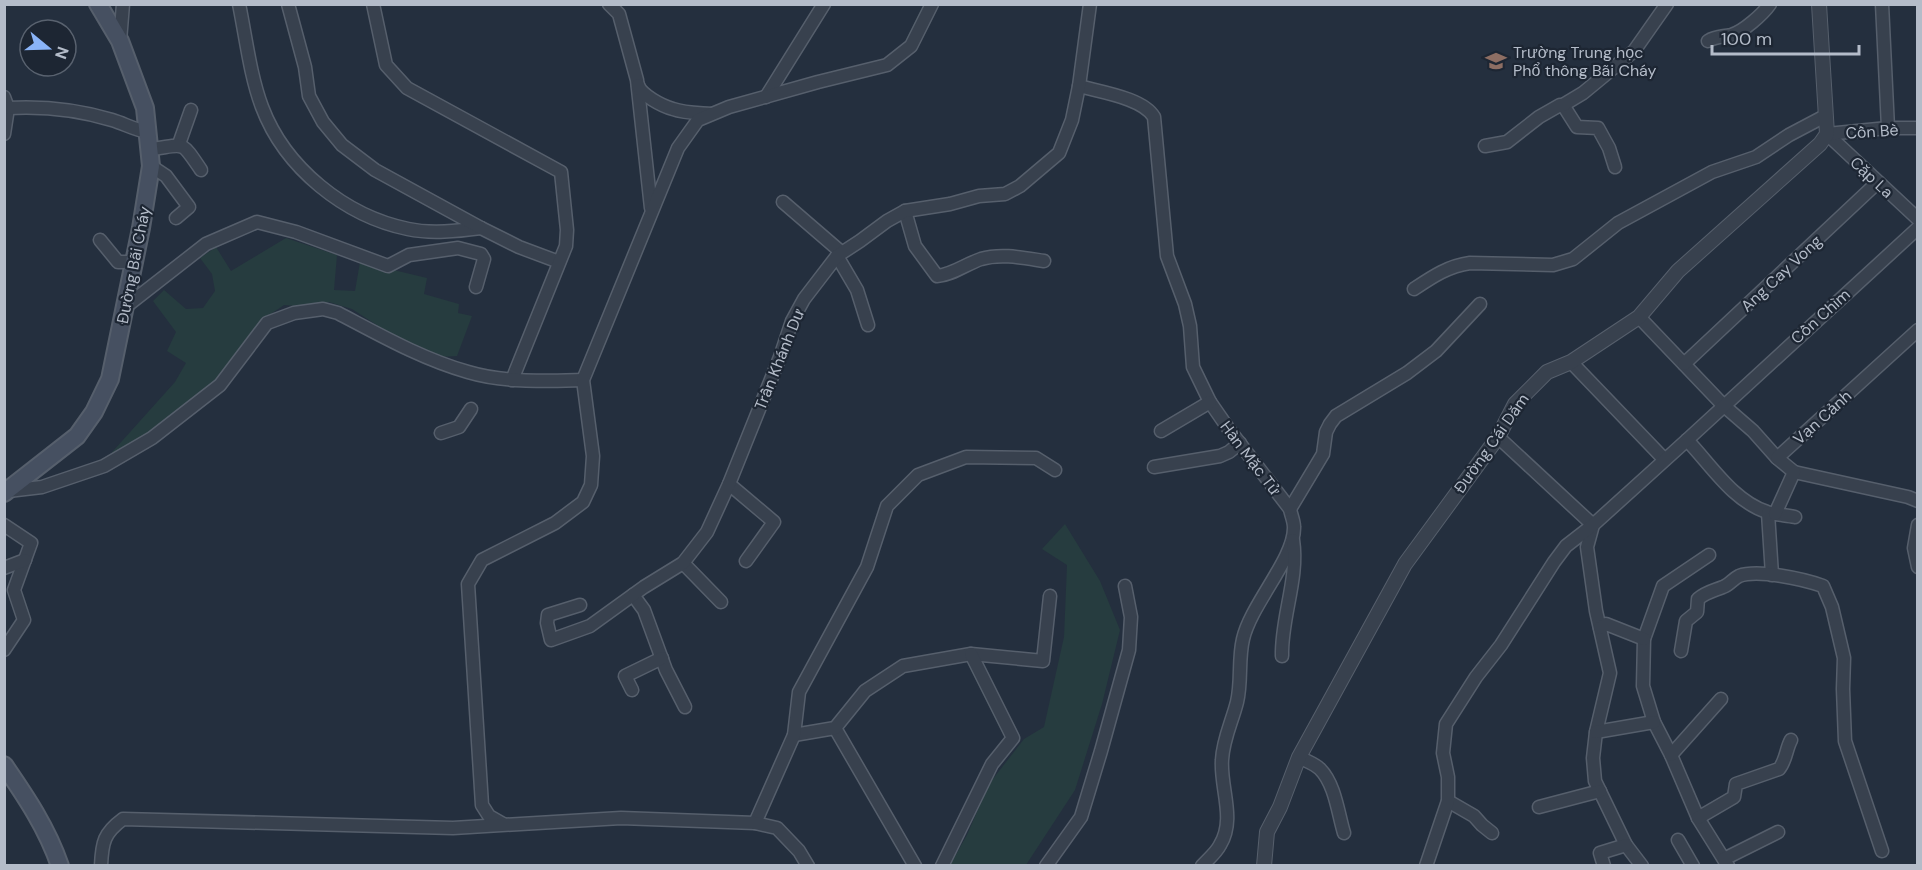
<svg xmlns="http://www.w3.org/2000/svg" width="1922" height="870" font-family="'DM Sans',sans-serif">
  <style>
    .green { fill: #263c3f }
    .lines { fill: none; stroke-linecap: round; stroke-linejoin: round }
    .minor-casing { stroke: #565f6c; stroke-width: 15 }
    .tertiary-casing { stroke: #565f6c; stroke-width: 16 }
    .secondary-casing { stroke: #565f6c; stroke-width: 20 }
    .minor { stroke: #38414e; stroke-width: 12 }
    .tertiary { stroke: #38414e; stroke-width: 14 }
    .secondary { stroke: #465061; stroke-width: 16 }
    .labels { text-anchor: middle; stroke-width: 4.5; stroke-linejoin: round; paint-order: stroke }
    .poi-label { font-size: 16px; fill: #b4bcc9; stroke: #1d2633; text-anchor: start }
    .street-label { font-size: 16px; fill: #b4bcc9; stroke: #1d2633 }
  </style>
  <rect width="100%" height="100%" fill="#242f3e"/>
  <g class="green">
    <path d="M286,238L337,255L334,290L355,291L360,262L427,278L424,294L459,304L458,313L472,316L457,356L439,357L386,331L352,309L329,302L309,307L284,305L262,320L215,382L149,435L105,460L175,382L186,363L167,351L176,332L153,301L164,290L186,309L203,308L215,291L212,274L200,258L216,247L231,271Z"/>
    <path d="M1065,524L1100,581L1120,630L1102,704L1075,790L1026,865H950L967,835L989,784L1024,739L1044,727L1064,637L1067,565L1042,549Z"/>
  </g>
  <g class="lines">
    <defs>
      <g id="minor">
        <path d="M239,4C246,38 250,75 262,107C285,168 345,216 408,229C431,234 458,231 481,228"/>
        <path d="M288,4L305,67L309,96L323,122L342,145L375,170L481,228L519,247L559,262"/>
        <path d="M373,4L386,65L407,88L561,172L567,230L566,246L512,380"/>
        <path d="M609,4L619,14L637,80L651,208"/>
        <path d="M1882,4L1888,128"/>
        <path d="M120,41L123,4"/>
        <path d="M1708,41C1716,36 1722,37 1731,35C1743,32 1763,14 1770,4"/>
        <path d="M638,85C641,95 662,106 673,109C684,113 698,113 711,114"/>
        <path d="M1079,86C1100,92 1143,98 1154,117L1167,256L1185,304L1190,326L1193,367L1210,402L1228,428L1290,509C1291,515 1294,521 1294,527C1295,558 1251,604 1243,639C1238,660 1242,681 1237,702C1232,722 1223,739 1222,760C1220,788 1236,819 1220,845C1216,853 1208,859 1202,866"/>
        <path d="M4,97L8,108L4,134"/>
        <path d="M766,97L824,4"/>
        <path d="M1563,105L1577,127L1598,128L1609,148L1615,167"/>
        <path d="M8,108C43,106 79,110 112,120C125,124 135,130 148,132"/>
        <path d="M1827,134L1918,219"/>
        <path d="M1827,134L1888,128H1918"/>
        <path d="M179,144L191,110"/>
        <path d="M1485,146L1507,142L1539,117L1560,105H1563L1583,93L1634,51L1667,4"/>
        <path d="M151,149C186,145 180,139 201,170"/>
        <path d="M151,166L166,176L189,207L176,218"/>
        <path d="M783,202L841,252"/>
        <path d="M905,211L915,246L937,276C952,275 966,264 981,259C1001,253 1024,258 1044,261"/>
        <path d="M100,240L118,262H134"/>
        <path d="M837,256L857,290L868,325"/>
        <path d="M1414,289C1432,277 1448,266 1470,263L1553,265L1573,259L1618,223L1712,172L1756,157L1789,135L1825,116"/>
        <path d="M124,308L206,244L257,222L296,232L388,266L409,255L458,248L481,254L484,259L476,287"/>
        <path d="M1639,317L1723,405L1753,431L1777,458"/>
        <path d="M1571,362L1664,459"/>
        <path d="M1684,364L1878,182"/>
        <path d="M1161,431L1210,402"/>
        <path d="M441,433L459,427L471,409"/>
        <path d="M1498,437L1593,525L1587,547L1596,611L1610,673L1596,732L1593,758L1595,781L1626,845L1642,866"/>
        <path d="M1687,440C1711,465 1733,501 1767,512C1775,515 1786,515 1795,517"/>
        <path d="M1154,467L1220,456L1229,452L1240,443"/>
        <path d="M1794,472L1908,497L1918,501"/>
        <path d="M729,484L774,522L746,561"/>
        <path d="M8,491L42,487L104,466L152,438L220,385L267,323L294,313L323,309L338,313C380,335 422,359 468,372C505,383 545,381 583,380"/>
        <path d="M1290,509L1323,454L1326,432L1330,424L1336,416L1407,373L1436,351L1480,304"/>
        <path d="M1768,513L1772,575"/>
        <path d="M1775,514L1794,472L1777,458L1918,330"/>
        <path d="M4,525L31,543L14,590L24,620L4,650"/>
        <path d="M1918,525L1914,548L1918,567"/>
        <path d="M1709,555L1663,586L1644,639L1643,686L1654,722L1671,755L1698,818L1728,866"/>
        <path d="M683,563L721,602"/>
        <path d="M4,568L25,560"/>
        <path d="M633,595L644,610L666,670L685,707"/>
        <path d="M580,605L548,615L547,623L551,640L590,626L644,587L683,563L707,532L729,484L780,357L792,321L804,299L837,256L860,241L887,221L905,211L950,204L979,196L1005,194L1020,186L1059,153L1072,120L1079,86L1090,4"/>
        <path d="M1600,628L1606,624L1644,639"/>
        <path d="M1681,651L1686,621L1697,612L1698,599C1706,592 1713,591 1723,587C1729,585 1733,579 1739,576C1758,569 1803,579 1823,586L1832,607L1844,658L1843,689L1845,741L1882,851"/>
        <path d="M1282,656C1281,617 1299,579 1293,540"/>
        <path d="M632,690L625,676L662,658"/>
        <path d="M835,728L915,866"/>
        <path d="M1596,732L1654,722"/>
        <path d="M794,735L835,728L865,691L903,666L971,654L1043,661L1050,596"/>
        <path d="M1671,755L1721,699"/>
        <path d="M1299,757C1306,761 1315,764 1320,769C1335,784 1338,813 1344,833"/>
        <path d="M1448,801L1474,816L1482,825L1492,833"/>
        <path d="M1539,807L1600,791"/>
        <path d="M1698,818L1734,797L1736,784L1779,769C1786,761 1786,749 1791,740"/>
        <path d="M755,823L794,735L799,692L867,567L887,506L918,475L966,457L1036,458L1055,470"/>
        <path d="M503,824L489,816L482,805L468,584L482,560L555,523L583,502L591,485L593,456L583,380L678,148L698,120L729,107L818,82L887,65L911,46L932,4"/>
        <path d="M1678,840L1693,866"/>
        <path d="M1724,859L1778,832"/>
        <path d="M101,866C102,842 104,833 123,819L453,828L621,818L755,823L777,828L799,851L808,866"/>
        <path d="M942,866L992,764L1013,738L971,654"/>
        <path d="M1046,866L1081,817L1101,751L1129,650L1131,617L1125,586"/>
        <path d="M1426,866L1448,801V777L1443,753L1446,724L1476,677L1501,645L1554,562L1566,546L1593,525L1687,440L1918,228"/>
        <path d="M1604,866L1600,853L1626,845"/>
      </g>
      <path id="tertiary" d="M1264,866L1267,832L1280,807L1299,757L1405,564L1498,437L1515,404L1547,372L1571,362L1639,317L1678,271L1820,144L1827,134L1819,4"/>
      <g id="secondary">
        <path d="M4,493L77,436L94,412L110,379L141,228L151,166L145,108L120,41L98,4"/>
        <path d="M4,765C26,797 47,828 60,866"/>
      </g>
    </defs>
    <use href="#minor" class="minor-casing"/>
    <use href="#tertiary" class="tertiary-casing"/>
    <use href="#secondary" class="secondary-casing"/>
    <use href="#minor" class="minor"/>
    <use href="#tertiary" class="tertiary"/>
    <use href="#secondary" class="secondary"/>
  </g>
  <defs>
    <symbol id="school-bare" viewBox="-9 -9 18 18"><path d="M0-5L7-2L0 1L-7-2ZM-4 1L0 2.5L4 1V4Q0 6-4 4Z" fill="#8d6e63" stroke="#1d2633" stroke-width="2.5" paint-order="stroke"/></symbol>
  </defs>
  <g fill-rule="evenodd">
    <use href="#school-bare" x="1481" y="46" width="30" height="30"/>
  </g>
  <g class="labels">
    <g class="poi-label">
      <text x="1513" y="58">Trường Trung học<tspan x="1513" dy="18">Phổ thông Bãi Cháy</tspan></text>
    </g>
    <g class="street-label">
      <text transform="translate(1872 131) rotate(-4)" y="6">Cồn Bè</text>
      <text transform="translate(1872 177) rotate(43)" y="6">Cặp La</text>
      <text transform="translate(133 265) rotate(-79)" y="6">Đường Bãi Cháy</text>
      <text transform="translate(1781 273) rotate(-43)" y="6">Ang Cay Vong</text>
      <text transform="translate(1820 316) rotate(-42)" y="6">Cồn Chìm</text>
      <text transform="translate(779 359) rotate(-68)" y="6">Trần Khánh Dư</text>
      <text transform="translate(1822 417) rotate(-42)" y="6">Vạn Cảnh</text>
      <text transform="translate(1491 443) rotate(-55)" y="6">Đường Cái Dăm</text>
      <text transform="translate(1251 458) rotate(53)" y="6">Hàn Mặc Tử</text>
    </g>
  </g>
  <rect width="1922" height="870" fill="none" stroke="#b4bcc9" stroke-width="12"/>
  <g transform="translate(48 48) rotate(109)"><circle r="28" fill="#1d2633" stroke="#59626f" stroke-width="1.5"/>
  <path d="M0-4.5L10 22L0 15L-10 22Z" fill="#8ab4f8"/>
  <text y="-9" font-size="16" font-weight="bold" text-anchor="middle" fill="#b4bcc9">N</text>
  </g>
  <path d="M1712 45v9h147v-9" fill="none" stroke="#b4bcc9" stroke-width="3"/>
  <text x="1721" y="45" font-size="18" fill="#b4bcc9" stroke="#1d2633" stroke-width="4.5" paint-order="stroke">100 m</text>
</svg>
